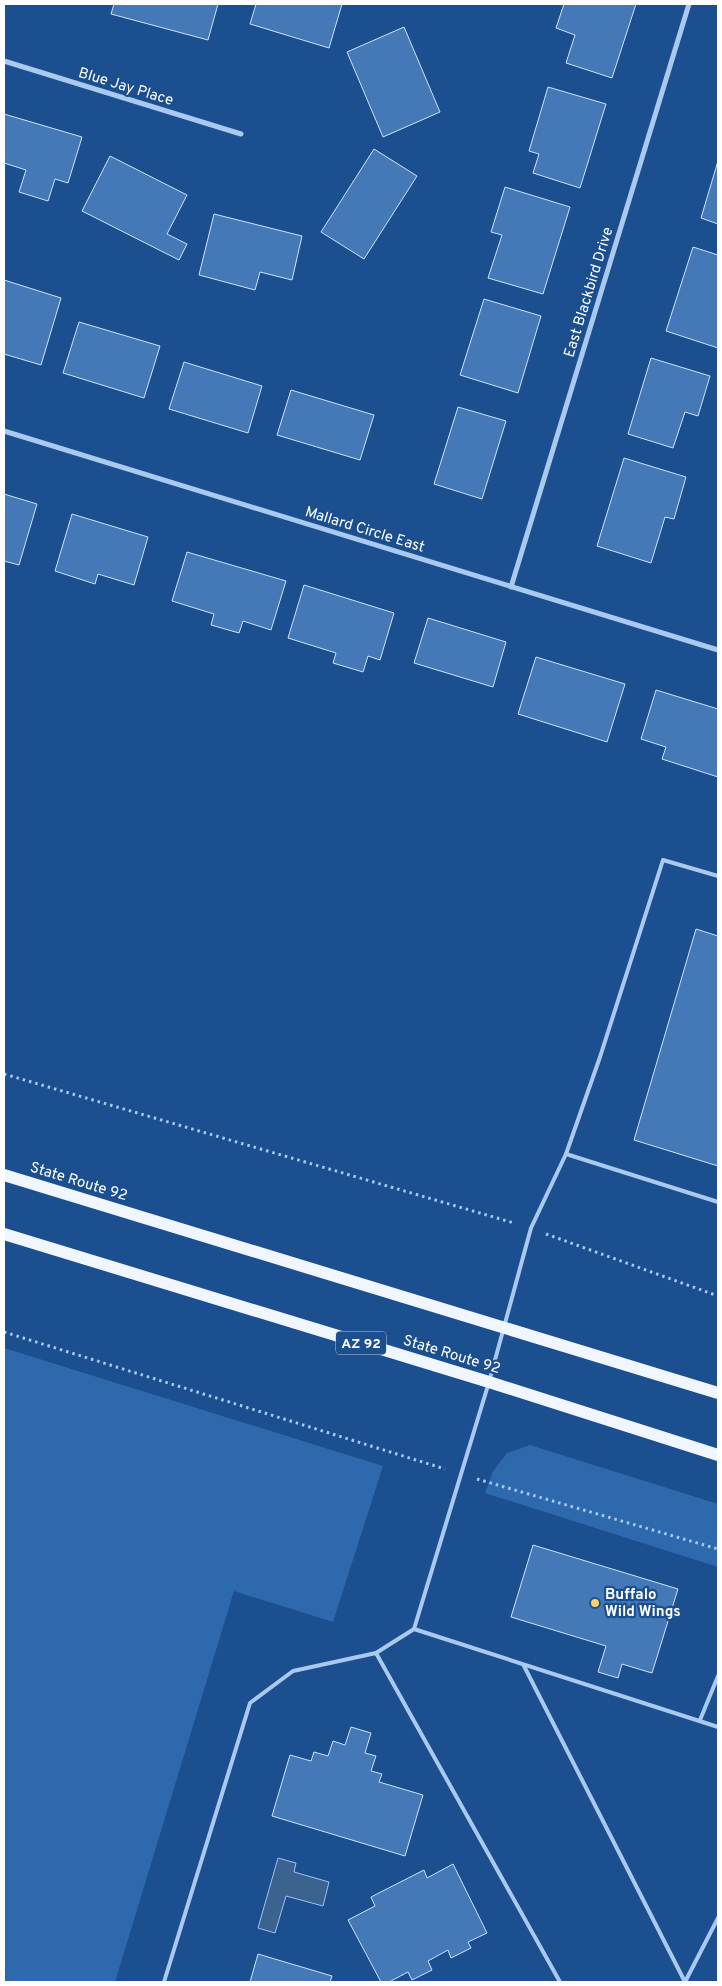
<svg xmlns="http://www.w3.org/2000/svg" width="722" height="1986" font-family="Overpass,sans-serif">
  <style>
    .green { fill: #2e69ad }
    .water { fill: #3c6290; stroke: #9cc4f0 }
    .building { fill: #4478b7; stroke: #cfe3fa }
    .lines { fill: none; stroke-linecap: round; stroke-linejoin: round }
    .path { stroke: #a9c9ee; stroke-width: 3; stroke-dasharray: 2.5 4; stroke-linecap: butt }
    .service { stroke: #a9c9ee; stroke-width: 4 }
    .minor { stroke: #a9c9ee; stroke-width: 5 }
    .primary { stroke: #f0f6ff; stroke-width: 12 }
    .poi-dot { fill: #ffd166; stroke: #1b4f8f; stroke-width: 2 }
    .labels { text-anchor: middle; stroke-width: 4.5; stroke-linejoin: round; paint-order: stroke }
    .shield { fill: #1b4f8f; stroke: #bbcadd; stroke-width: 1 }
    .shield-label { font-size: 14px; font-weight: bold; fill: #fff }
    .street-label { font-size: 15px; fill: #fff; stroke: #1b4f8f }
    .poi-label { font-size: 15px; font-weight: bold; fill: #fff; stroke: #1b4f8f; text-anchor: start }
  </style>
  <rect width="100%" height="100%" fill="#1b4f8f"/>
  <g class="green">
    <path d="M4,1348L383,1466L333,1622L234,1591L115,1982H4Z"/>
    <path d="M530,1445L718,1504V1567L485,1493L493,1471L507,1453Z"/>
  </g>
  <path class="water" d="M278,1858L296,1863L294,1872L329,1882L323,1906L286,1896L275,1933L258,1928Z"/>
  <g class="building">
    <path d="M114,4H218L208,40L111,14Z"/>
    <path d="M256,4H342L329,48L250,24Z"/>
    <path d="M564,4H636L612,78L566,63L575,35L556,28Z"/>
    <path d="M404,27L440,112L383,137L347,52Z"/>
    <path d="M548,87L606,104L580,188L533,173L539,154L529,151Z"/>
    <path d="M4,114L82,137L68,183L55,179L48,201L19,192L26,170L4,163Z"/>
    <path d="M374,149L417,176L364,259L321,232Z"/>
    <path d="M110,156L187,195L167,234L187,244L179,260L82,211Z"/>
    <path d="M718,161V224L701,218Z"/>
    <path d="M505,187L570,207L543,294L488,278L502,235L491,232Z"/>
    <path d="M214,214L302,236L292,280L260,272L255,290L199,275Z"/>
    <path d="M693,247L718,255V348L666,331Z"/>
    <path d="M4,280L61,298L41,365L4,354Z"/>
    <path d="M484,299L541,316L518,393L460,375Z"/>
    <path d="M79,322L160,346L144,398L63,373Z"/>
    <path d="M651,358L710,376L698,416L685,412L673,448L628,434Z"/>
    <path d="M184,362L262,386L248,433L169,409Z"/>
    <path d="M291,390L374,415L360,460L277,435Z"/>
    <path d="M458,407L506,421L482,499L434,484Z"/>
    <path d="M624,458L686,477L674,519L665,517L651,563L597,546Z"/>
    <path d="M4,494L37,504L19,565L4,561Z"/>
    <path d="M72,514L148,537L134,585L98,574L95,584L55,571Z"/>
    <path d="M187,552L286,581L271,630L243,621L239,633L211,625L214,614L172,601Z"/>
    <path d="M304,585L394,613L380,660L368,656L363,672L333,663L336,653L288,638Z"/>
    <path d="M428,618L506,642L493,687L414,663Z"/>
    <path d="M536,657L625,684L607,742L518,714Z"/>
    <path d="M656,690L718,709V777L662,759L666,747L641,739Z"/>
    <path d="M696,929L718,936V1166L634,1140Z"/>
    <path d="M533,1545L678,1589L652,1673L622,1664L618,1678L598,1672L606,1646L511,1617Z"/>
    <path d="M351,1727L371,1733L365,1753L376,1756L371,1771L382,1774L379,1782L423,1795L405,1856L272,1816L290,1755L311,1761L314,1752L328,1756L333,1741L345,1745Z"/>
    <path d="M453,1864L487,1933L468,1942L471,1948L451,1958L448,1950L428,1961L432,1970L412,1980L408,1972L389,1982H381L348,1920L375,1906L371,1897L424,1870L427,1878Z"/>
    <path d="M258,1954L332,1976L330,1982H250Z"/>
  </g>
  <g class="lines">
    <g class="path">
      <path d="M4,1074L514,1223"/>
      <path d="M546,1234L718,1296"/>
      <path d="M4,1332L445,1469"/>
      <path d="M477,1479L718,1549"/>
    </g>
    <g class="service">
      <path d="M566,1154L718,1202"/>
      <path d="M414,1629L489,1382L531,1228L566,1154L600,1057L663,860L718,876"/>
      <path d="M376,1653L560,1982"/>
      <path d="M524,1666L685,1982"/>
      <path d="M700,1720L718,1676"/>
      <path d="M164,1982L250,1703L293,1671L376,1653L414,1629L718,1727"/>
      <path d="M685,1982L718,1918"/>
    </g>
    <g class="minor">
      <path d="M4,61L241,134"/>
      <path d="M4,431L718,650"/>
      <path d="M511,587L689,4"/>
    </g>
    <g class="primary">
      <path d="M4,1175L718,1393"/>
      <path d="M4,1234L489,1382L718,1455"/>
    </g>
  </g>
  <circle class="poi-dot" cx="595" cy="1603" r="5"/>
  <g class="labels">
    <rect class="shield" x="336" y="1331.5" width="50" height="23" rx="4"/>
    <g class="shield-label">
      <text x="361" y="1348">AZ 92</text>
    </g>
    <g class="street-label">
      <text transform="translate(126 86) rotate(17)" y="5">Blue Jay Place</text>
      <text transform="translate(588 292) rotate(-73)" y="5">East Blackbird Drive</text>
      <text transform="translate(365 529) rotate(17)" y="5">Mallard Circle East</text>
      <text transform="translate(79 1181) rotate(17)" y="5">State Route 92</text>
      <text transform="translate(452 1354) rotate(17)" y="5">State Route 92</text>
    </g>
    <g class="poi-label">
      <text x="605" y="1599">Buffalo<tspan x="605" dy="17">Wild Wings</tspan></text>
    </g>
  </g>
  <rect width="722" height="1986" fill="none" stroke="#ffffff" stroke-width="10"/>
</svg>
